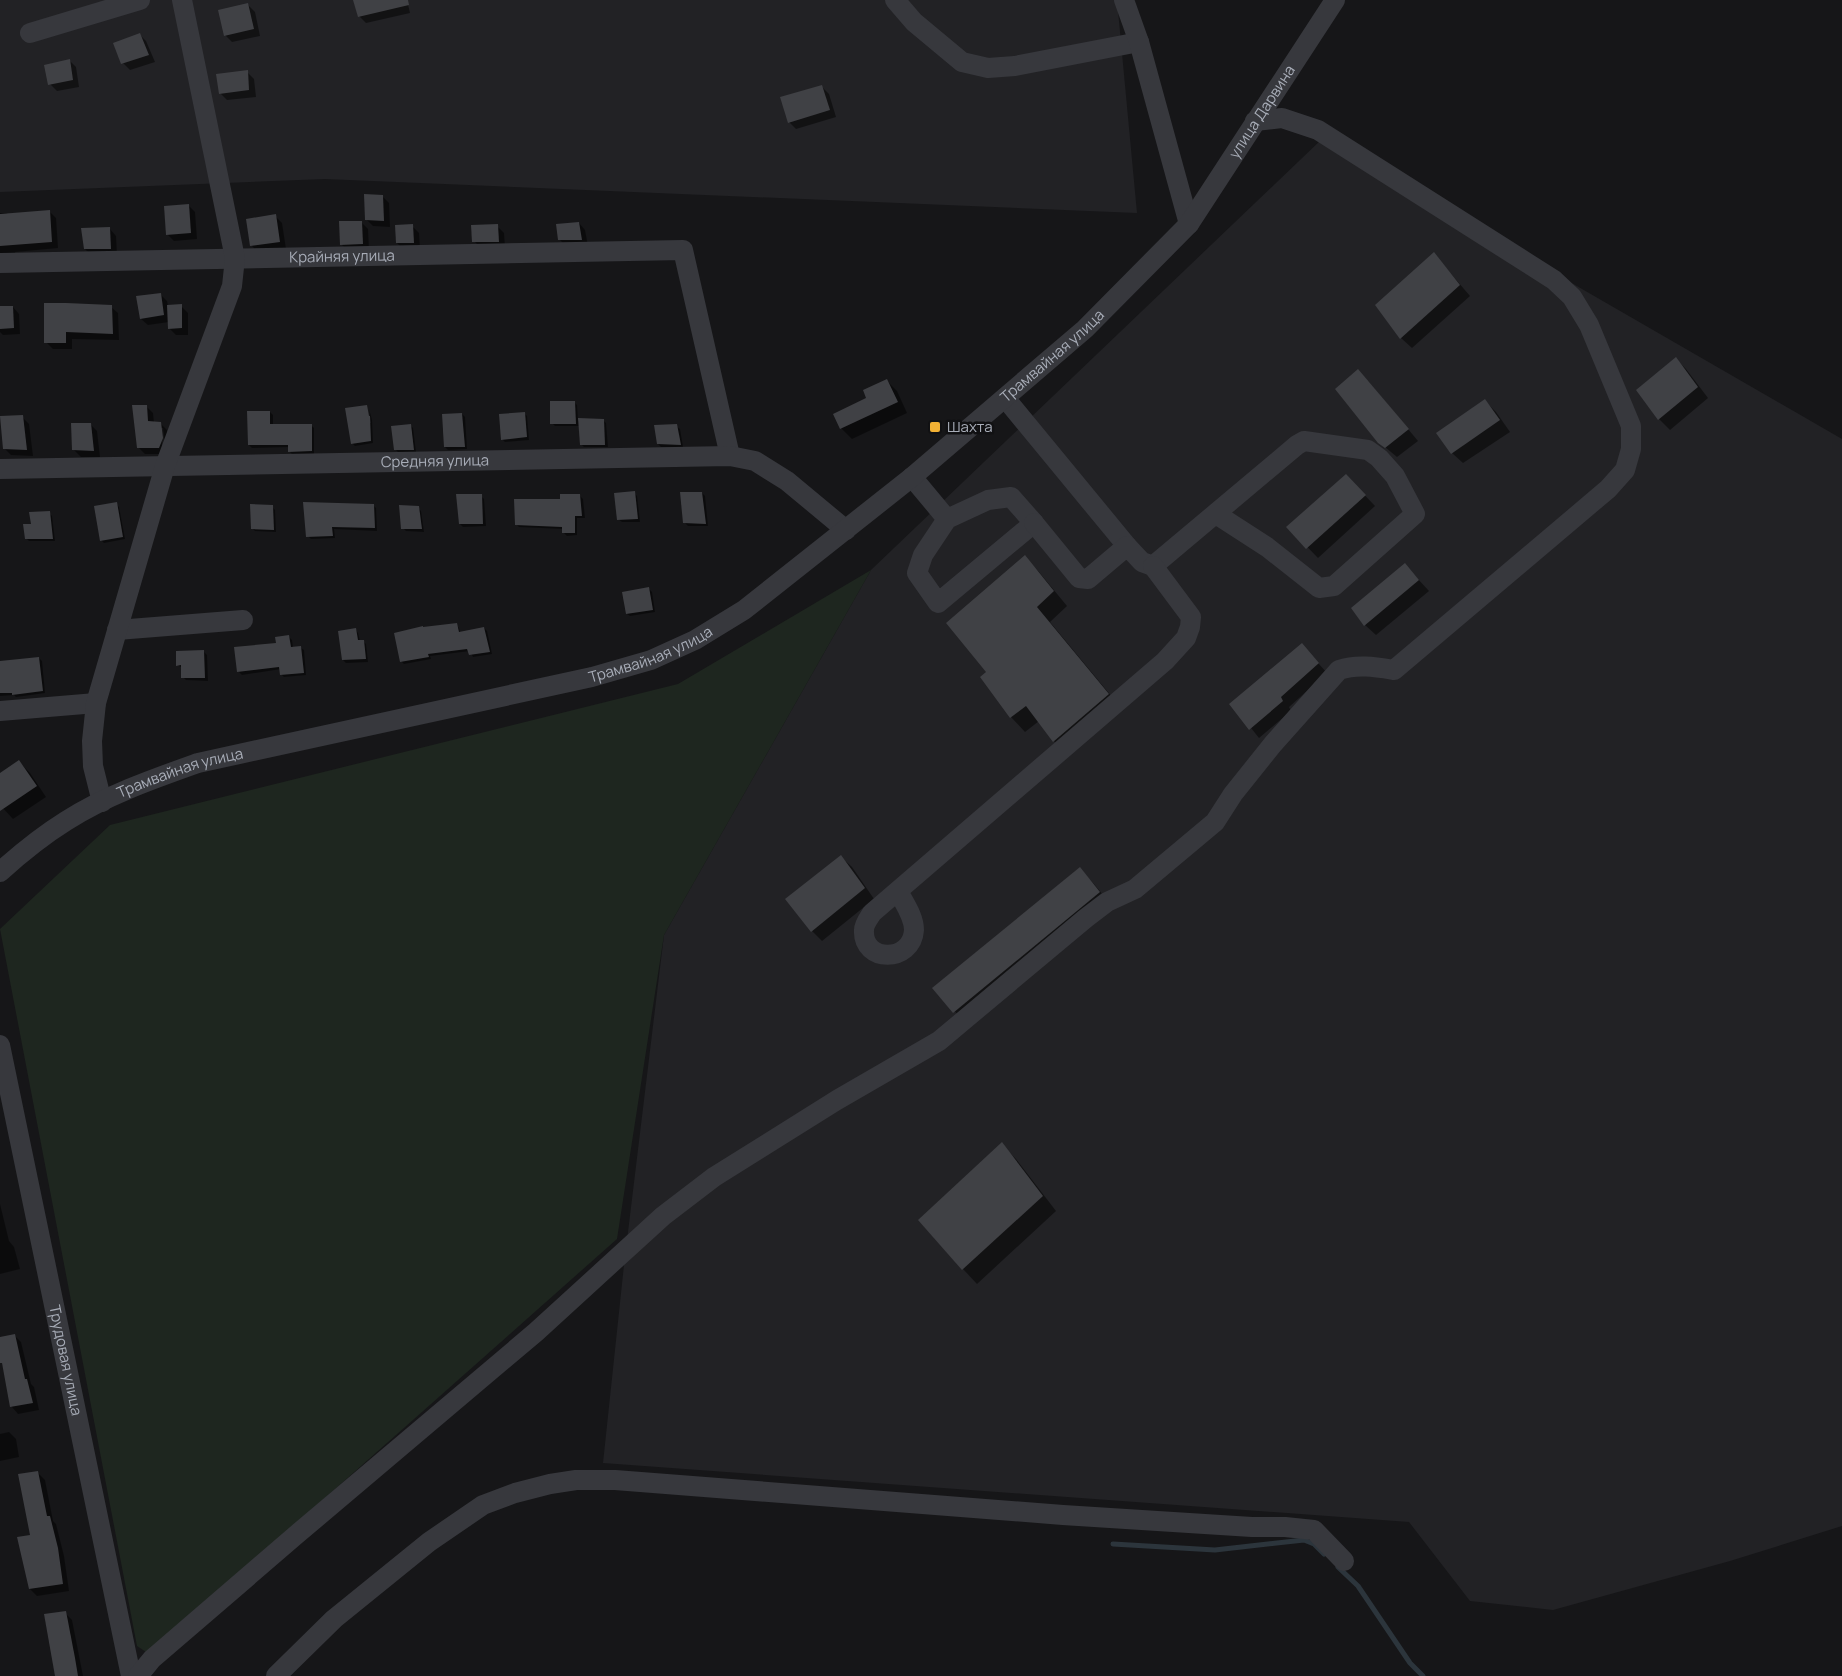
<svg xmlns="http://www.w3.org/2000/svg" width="1842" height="1676" font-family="Manrope,sans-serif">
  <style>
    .built { fill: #222225 }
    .green { fill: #1e261f }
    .shadow { fill: #0007; fill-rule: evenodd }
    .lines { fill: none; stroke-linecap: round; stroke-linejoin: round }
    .stream { stroke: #2c353c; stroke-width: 5 }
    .building { fill: #404145 }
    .minor { stroke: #37383d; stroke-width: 20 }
    .poi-dot { fill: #f2b134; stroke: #111113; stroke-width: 2 }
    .labels { text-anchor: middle; stroke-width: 5; stroke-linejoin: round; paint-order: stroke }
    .street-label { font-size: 15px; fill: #a8adb8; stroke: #111113 }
    .poi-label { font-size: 15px; fill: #a8adb8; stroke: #111113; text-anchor: start }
  </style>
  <rect width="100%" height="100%" fill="#161618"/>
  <g class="built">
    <path d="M0,0H1117L1137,213L325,179L0,192Z"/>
    <path d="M1322,139L1842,439V1526L1730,1561L1553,1610L1470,1601L1409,1522L603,1463L624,1265L664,935L871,570Z"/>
  </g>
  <path class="green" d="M871,570L664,935L617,1239L158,1646L146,1652L137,1646L0,929L110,825L678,684Z"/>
  <g class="shadow">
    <path d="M355,0H407L410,13L366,23L359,16Z"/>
    <path d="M248,5L255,12L260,36L232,42L225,35Z"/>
    <path d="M139,34L146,41L155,62L130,70L123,63Z"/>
    <path d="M69,60L76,67L79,87L57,91L50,84Z"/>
    <path d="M247,72L254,79L256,97L227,100L220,93Z"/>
    <path d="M822,87L829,94L836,117L796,129L789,122Z"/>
    <path d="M382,196L389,203L390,227L373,226L366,219Z"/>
    <path d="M188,205L195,212L197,239L174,241L167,234Z"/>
    <path d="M49,211L56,218L58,248L15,252L16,257L0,260V213H7L8,215Z"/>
    <path d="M275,216L282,223L286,249L258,252L252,246Z"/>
    <path d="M361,222L368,229L369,250L348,251L341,244Z"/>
    <path d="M579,223L585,230L588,246L567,247L560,240Z"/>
    <path d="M412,226L419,233L420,249L404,250L397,243Z"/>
    <path d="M497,226L504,233L505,248H481L474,241Z"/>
    <path d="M110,229L116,236L117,255L92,256L85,249Z"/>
    <path d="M1434,254L1470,296L1412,348L1401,338L1377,305Z"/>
    <path d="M160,294L167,301L168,306H181L188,313V335H176L169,328V322L148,325L141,319Z"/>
    <path d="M13,307L19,314L20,334L3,335L0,332V308Z"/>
    <path d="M111,307L118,313L119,340L72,339V349H53L46,342Z"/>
    <path d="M1676,359L1686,369L1708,398L1670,430L1659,419L1638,390Z"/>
    <path d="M887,381L897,391L907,413L852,439L841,428L835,414L868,399Z"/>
    <path d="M1368,381L1418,441L1397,457L1379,442Z"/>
    <path d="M1485,401L1496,412L1510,432L1463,463L1452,453Z"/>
    <path d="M574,402L577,405L578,420H603L606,423L608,447H584L581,444L580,426H555L552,423Z"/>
    <path d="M146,406L153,413L154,423H160L167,430L169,445L166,454H145L138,447ZM160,428H163L165,445H162Z"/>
    <path d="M366,406L368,423H371L369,409L372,420L373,443L355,446L352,443L347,409Z"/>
    <path d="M270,412L273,415V425H311L314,428V454H292L289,451V447L252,448L249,445Z"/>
    <path d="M524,413L527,416L529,440L505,442L502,439Z"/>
    <path d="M462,414L465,417L467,449L448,450L445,447Z"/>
    <path d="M22,417L29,424L33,456L11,455L4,448Z"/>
    <path d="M90,424L97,431L100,457H81L74,450Z"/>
    <path d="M410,425L413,428L416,452H398L395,449Z"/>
    <path d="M676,426L680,429L683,447H661L658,444Z"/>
    <path d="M1356,486L1375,506L1318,558L1288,527Z"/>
    <path d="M634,493L637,496L640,522H622L618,519Z"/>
    <path d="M702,493L705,496L708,526H688L685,523Z"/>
    <path d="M481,496L484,499L486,526L463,527L460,524Z"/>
    <path d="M580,496L583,499L585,518H577V535L567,536L564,533V529L519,527L516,524L562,501Z"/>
    <path d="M116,504L119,507L125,539L104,543L101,540Z"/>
    <path d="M373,505L376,508L377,531L334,529L335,538L311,539L308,536Z"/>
    <path d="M272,507L275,510L276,532L255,531L252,528Z"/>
    <path d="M418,508L421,511L424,532L406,531L403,528Z"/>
    <path d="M49,513L52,516L55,541H29L26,538L33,526Z"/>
    <path d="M1025,557L1039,572L1067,606L1050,622L1122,709L1068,755L1054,741L1039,721L1025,732L1011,717L982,677L988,672Z"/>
    <path d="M1405,565L1429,591L1376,635L1365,625Z"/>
    <path d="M649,589L652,592L655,612L630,616L627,614Z"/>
    <path d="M456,625L459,628L460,633L484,628L487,631L492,654L473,657L470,651L430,656L431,659L404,664L401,661Z"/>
    <path d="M356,630L358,633L360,641H363L366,644L368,662L346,663L343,660Z"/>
    <path d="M289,637L292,640L293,648H301L304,650L306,675L284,677L281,674V669L242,675L239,672Z"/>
    <path d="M1302,645L1327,673L1289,707L1291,711L1259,738L1232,704Z"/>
    <path d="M204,652L207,655L208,681L186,680L183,677V668L177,665Z"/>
    <path d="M39,658L42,661L45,693L16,697L14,695L0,696V662Z"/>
    <path d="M19,762L30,773L46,797L13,819L0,805V775Z"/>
    <path d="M841,857L852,867L874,899L822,941L812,931Z"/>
    <path d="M1080,869L1094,884L1113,907L968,1026L934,988Z"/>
    <path d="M1002,1145L1016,1159L1056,1211L977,1284L963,1269Z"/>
    <path d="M0,1204L9,1241L14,1247L20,1269L0,1274Z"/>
    <path d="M14,1335L21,1342L31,1384L34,1387L39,1410L18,1414L12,1407L0,1353V1339Z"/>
    <path d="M9,1432L16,1439L19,1457L0,1461V1434Z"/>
    <path d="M38,1473L45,1480L53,1521L56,1524L64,1556L69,1591L37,1596L30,1589L32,1536Z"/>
    <path d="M65,1613L72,1620L83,1676H57Z"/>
  </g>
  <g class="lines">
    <g class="stream">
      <path d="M1113,1544L1215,1550L1304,1540L1314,1544L1324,1554"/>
      <path d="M1338,1567L1358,1586L1410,1663L1423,1676"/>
    </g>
  </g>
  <g class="building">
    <path d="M353,0H408L409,5L358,17Z"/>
    <path d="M248,3L254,29L224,36L218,10Z"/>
    <path d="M140,33L149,55L121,64L113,43Z"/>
    <path d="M70,59L73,80L48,85L44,65Z"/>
    <path d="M248,70L249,90L219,94L216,74Z"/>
    <path d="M822,85L830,110L788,123L780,97Z"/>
    <path d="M364,194L383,195L384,221L365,220Z"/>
    <path d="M189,204L191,233L166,235L164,206Z"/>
    <path d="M50,210L52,242L0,246V214Z"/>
    <path d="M276,214L280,242L250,246L246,219Z"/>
    <path d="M339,221H362L363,244L340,245Z"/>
    <path d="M579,222L582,240H558L556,224Z"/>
    <path d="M413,224L414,243H396L395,225Z"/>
    <path d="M498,224L499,242H472L471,225Z"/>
    <path d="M110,227L111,249H84L81,228Z"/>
    <path d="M1434,252L1460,285L1400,339L1375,305Z"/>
    <path d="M161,293L164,315L140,319L136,296Z"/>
    <path d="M44,303H66L112,305L113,334L66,332V343H44Z"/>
    <path d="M182,304V328L168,329L167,305Z"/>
    <path d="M0,306H13L14,328L0,329Z"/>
    <path d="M1676,357L1698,387L1658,420L1636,390Z"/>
    <path d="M1358,369L1409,429L1385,448L1378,443L1335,389Z"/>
    <path d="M887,379L898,402L840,429L833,414L866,398L863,390Z"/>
    <path d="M1485,399L1500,420L1451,454L1436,433Z"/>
    <path d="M550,401H575L576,424H550Z"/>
    <path d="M132,405H147L148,421L161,422L163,438L159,448H137Z"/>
    <path d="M367,405L369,416H370L371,441L351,444L345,408Z"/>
    <path d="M247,411H270V424H312V451L288,452V445H248Z"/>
    <path d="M525,412L527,437L501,440L499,414Z"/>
    <path d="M462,413L465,447H444L442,414Z"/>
    <path d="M23,415L27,450L3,449L0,416Z"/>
    <path d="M578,418L604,419L605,445H580Z"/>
    <path d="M71,423H91L94,451L72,450Z"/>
    <path d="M411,424L414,450H394L391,426Z"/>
    <path d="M677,424L681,445L657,444L654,425Z"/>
    <path d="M1346,474L1366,495L1306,549L1286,527Z"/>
    <path d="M635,491L638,519L617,520L614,493Z"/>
    <path d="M680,492H702L706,524L683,523Z"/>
    <path d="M456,494H482L483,524H459Z"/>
    <path d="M560,494H580L582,516H575V533H562V527L515,525L514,499H560Z"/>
    <path d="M117,502L123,537L100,541L94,506Z"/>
    <path d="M303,502L374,504L375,528L332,527L333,536L306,537Z"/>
    <path d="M250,504L273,505L274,530L251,529Z"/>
    <path d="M399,505L419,506L422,529H401Z"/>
    <path d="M50,511L53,539H25L23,524H31L29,512Z"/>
    <path d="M1025,555L1054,591L1037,607L1109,694L1053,742L1026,706L1010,718L980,677L986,672L946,623Z"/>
    <path d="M1405,563L1419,580L1364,626L1351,608Z"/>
    <path d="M649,587L653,610L626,614L622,592Z"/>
    <path d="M457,623L459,632L484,627L490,652L469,655L467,649L428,654L429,657L400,662L394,633L423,626V627Z"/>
    <path d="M356,628L358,640H364L366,659L342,660L338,631Z"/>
    <path d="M289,635L291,647L301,646L304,673L280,675L279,667L237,672L234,647L276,643L275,637Z"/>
    <path d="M1302,643L1319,663L1281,697L1283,701L1249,730L1229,704Z"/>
    <path d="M204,650L205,678H181V665L176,666V651Z"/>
    <path d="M39,657L43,691L12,695V693H0V661Z"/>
    <path d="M19,760L37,786L0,811V773Z"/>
    <path d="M841,855L865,888L811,932L785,899Z"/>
    <path d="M1080,867L1100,892L953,1013L932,988Z"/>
    <path d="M1002,1142L1043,1196L962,1270L918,1220Z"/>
    <path d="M15,1334L25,1379H27L33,1403L10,1407L2,1363H0V1337Z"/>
    <path d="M38,1471L47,1516H50L58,1548L63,1584L29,1589L17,1537L30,1535L18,1474Z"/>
    <path d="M66,1611L75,1658L78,1676H55L44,1614Z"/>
  </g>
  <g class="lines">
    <g class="minor">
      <path d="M895,0L914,22L962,62L988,68L1015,66L1139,42"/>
      <path d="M1124,0L1139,42L1189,224"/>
      <path d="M30,33L140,0"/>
      <path id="s1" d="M0,263L683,250L730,456"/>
      <path d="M1005,398L1127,546"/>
      <path id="s2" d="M0,469L730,456L755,461L787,481L846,530"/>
      <path d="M912,477L947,519L923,555L917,573L938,603L1034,523L1011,497L988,500L947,519"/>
      <path d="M1034,523L1079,578L1088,579L1127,546L1142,562L1153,566L1297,445L1304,441L1368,450L1379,458L1395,476L1415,514L1334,586L1319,588L1267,547L1216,514"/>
      <path d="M117,630L243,620"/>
      <path d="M0,711L96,703"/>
      <path d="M102,802L93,766L92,741L96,703L165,466L232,286L235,258L182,0"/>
      <path id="s3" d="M0,872C21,853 42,836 66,821C107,795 153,779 198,763L592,677L651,660L695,640L744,610L912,477L1085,329L1189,224L1335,0"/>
      <path d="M898,891C904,903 914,916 914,930C912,963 862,963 864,930C864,924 869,918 872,913L1165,661L1186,638L1190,627L1191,617L1153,566"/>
      <path id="s4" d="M0,1045L131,1676"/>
      <path d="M138,1676L152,1659L296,1535L536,1332L663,1216L714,1177L837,1100L939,1041L1086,918L1107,902L1135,889L1215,822L1233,794L1273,744L1339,670C1357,664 1375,667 1394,670L1608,489L1625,470L1631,449V426L1589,325L1572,297L1554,280L1318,130L1282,118L1255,121"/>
      <path d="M276,1676L334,1619L429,1542L483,1505L515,1493L550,1484L576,1480H615L1063,1515L1252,1527H1285L1314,1530L1344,1561"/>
    </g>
  </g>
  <rect class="poi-dot" x="929" y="421" width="12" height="12" rx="3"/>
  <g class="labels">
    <g class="street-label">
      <text dy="5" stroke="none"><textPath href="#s3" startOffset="1522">улица Дарвина</textPath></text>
      <text dy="5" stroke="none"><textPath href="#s1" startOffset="342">Крайняя улица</textPath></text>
      <text dy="5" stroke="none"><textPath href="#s3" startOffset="1198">Трамвайная улица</textPath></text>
      <text dy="5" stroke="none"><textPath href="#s2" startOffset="435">Средняя улица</textPath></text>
      <text dy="5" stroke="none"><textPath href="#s3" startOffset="694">Трамвайная улица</textPath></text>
      <text dy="5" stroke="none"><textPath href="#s3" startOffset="208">Трамвайная улица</textPath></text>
      <text dy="5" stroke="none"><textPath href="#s4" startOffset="322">Трудовая улица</textPath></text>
    </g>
    <g class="poi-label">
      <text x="947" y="432">Шахта</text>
    </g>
  </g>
</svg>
